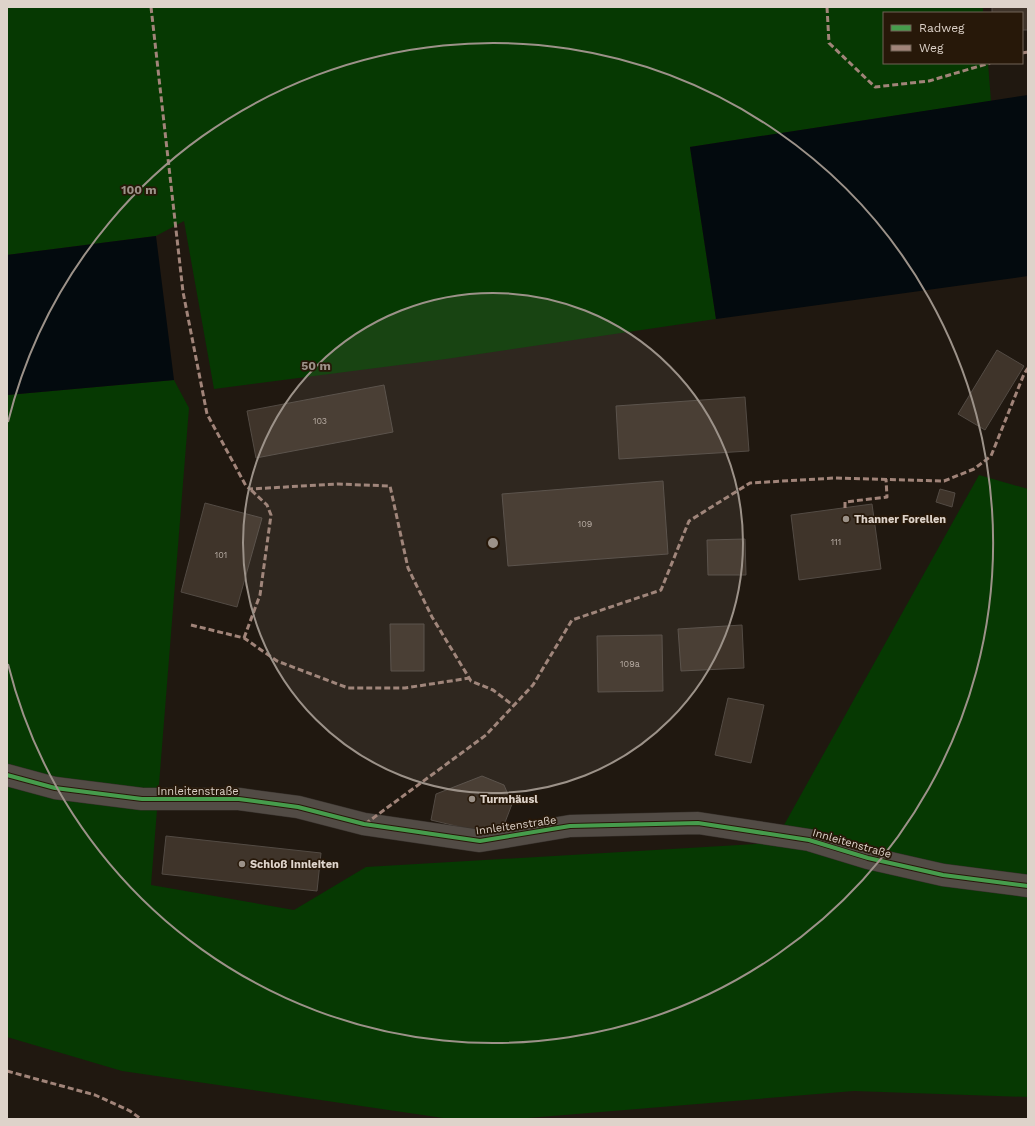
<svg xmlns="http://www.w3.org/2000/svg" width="1035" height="1126" font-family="'Work Sans',sans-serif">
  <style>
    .green { fill: #063902 }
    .water { fill: #030a0e }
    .building { fill: #3f342a; stroke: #534b44 }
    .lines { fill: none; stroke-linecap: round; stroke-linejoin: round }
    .minor-casing { stroke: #38322d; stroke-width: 23 }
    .minor { stroke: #524b45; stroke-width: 22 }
    .quiet { stroke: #a18479; stroke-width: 3; stroke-dasharray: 6 3; stroke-linecap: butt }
    .cycleway-casing { stroke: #271809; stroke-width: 6 }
    .cycleway { stroke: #469c4c; stroke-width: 4 }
    .ring { fill: none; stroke: #9c9289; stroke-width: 2 }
    .poi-dot { fill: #9c9289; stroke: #271809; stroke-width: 1.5 }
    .labels { text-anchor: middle; stroke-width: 3.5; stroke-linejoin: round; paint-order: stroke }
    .number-label { font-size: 9px; fill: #b6aba2 }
    .poi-label { font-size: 11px; font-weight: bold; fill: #ded3ca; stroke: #271809; text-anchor: start }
    .street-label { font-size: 11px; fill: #ded3ca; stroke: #271809 }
    .centre { fill: #9c9289; stroke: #271809; stroke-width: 2 }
    .ring-label { font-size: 12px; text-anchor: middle; font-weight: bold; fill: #9c9289; stroke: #271809; stroke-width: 3.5; stroke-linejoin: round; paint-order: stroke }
  </style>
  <rect width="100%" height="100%" fill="#201810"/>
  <g class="green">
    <path d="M7,7H983V13H884V63H988L991,101L690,147L716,319L446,359L214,389L184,221L156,236L7,255Z"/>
    <path d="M174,380L189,408L151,885L294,910L366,867L774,843L979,475L1028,489V1097L854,1091L516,1119H450L122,1071L7,1037V395Z"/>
  </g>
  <g class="water">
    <path d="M1028,95V276L716,319L690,147Z"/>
    <path d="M156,236L174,380L7,395V255Z"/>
  </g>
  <g class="building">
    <path d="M992,7H1028V30H1022V13H992Z"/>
    <path d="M997,350L1024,366L985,430L958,414Z"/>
    <path d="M384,385L393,432L256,458L247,411Z"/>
    <path d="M745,397L749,451L619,459L616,406Z"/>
    <path d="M663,481L668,554L508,566L502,494Z"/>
    <path d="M940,489L955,493L952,507L936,502Z"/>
    <path d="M205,503L262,518L237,607L181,592Z"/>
    <path d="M872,504L881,569L799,580L791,515Z"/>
    <path d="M745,539L746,575H708L707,540Z"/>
    <path d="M390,624H424V671H391Z"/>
    <path d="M742,625L744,668L681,671L678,629Z"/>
    <path d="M662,635L663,691L598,692L597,636Z"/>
    <path d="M728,698L764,705L751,763L715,755Z"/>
    <path d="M482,776L504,785L512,804L504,825L485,833L431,820L436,794Z"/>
    <path d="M166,836L321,853L317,891L162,874Z"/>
  </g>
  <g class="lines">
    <defs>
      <path id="minor" d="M7,775L55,788L142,799H239L298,807L364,824L480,841L570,826L698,823L809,840L868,858L943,875L1028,886"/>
    </defs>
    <use href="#minor" class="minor-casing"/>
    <use href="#minor" class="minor"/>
    <g class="quiet">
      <path d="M151,7L183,292L207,414L246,486L250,489L338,484L390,486L408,568L432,617L471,681L493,690L514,706"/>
      <path d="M827,7L829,43L875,87L929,81L990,63"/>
      <path d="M1022,53L1028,52"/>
      <path d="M845,508V502L887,497L886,479"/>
      <path d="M191,625L244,638L277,661L348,688H405L470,678"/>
      <path d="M244,638L260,595L271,515L267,505L250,489"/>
      <path d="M365,824L486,735L533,685L572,620L661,590L689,521L750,483L835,478L944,481L974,469L991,456L1024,374L1028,368"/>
      <path d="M7,1071L95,1095L130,1111L141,1119"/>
    </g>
    <defs>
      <path id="cycleway" d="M7,775L55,788L142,799H239L298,807L364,824L480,841L570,826L698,823L809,840L868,858L943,875L1028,886"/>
    </defs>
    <use href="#cycleway" class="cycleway-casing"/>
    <use href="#cycleway" class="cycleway"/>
  </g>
  <circle cx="493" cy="543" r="250" fill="#9c9289" fill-opacity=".12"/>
  <g class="ring">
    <circle cx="493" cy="543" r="250"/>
    <path d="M8 422A500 500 0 1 1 8 664"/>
  </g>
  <g class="poi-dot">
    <circle cx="846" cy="519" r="4"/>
    <circle cx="472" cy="799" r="4"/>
    <circle cx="242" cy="864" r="4"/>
  </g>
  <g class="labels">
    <g class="number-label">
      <text x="320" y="424">103</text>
      <text x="585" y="527">109</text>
      <text x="836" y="545">111</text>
      <text x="221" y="558">101</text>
      <text x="630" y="667">109a</text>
    </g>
    <g class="poi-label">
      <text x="854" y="523">Thanner Forellen</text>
      <text x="480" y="803">Turmhäusl</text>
      <text x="250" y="868">Schloß Innleiten</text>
    </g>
    <g class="street-label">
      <text x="198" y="795">Innleitenstraße</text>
      <text transform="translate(516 825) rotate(-8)" y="4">Innleitenstraße</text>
      <text transform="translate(852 843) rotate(16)" y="4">Innleitenstraße</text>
    </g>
  </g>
  <circle cx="493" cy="543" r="6" class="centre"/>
  <g class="ring-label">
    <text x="139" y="194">100 m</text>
    <text x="316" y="370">50 m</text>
  </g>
  <rect width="1035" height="1126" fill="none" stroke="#ded3ca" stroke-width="16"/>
  <rect x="883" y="12" width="140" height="52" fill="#271809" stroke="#706356"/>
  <rect x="891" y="25" width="20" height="6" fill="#469c4c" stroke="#706356"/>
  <text x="919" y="32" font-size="12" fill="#ded3ca">Radweg</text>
  <rect x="891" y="45" width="20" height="6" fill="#a18479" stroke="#706356"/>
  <text x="919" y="52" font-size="12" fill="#ded3ca">Weg</text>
</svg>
